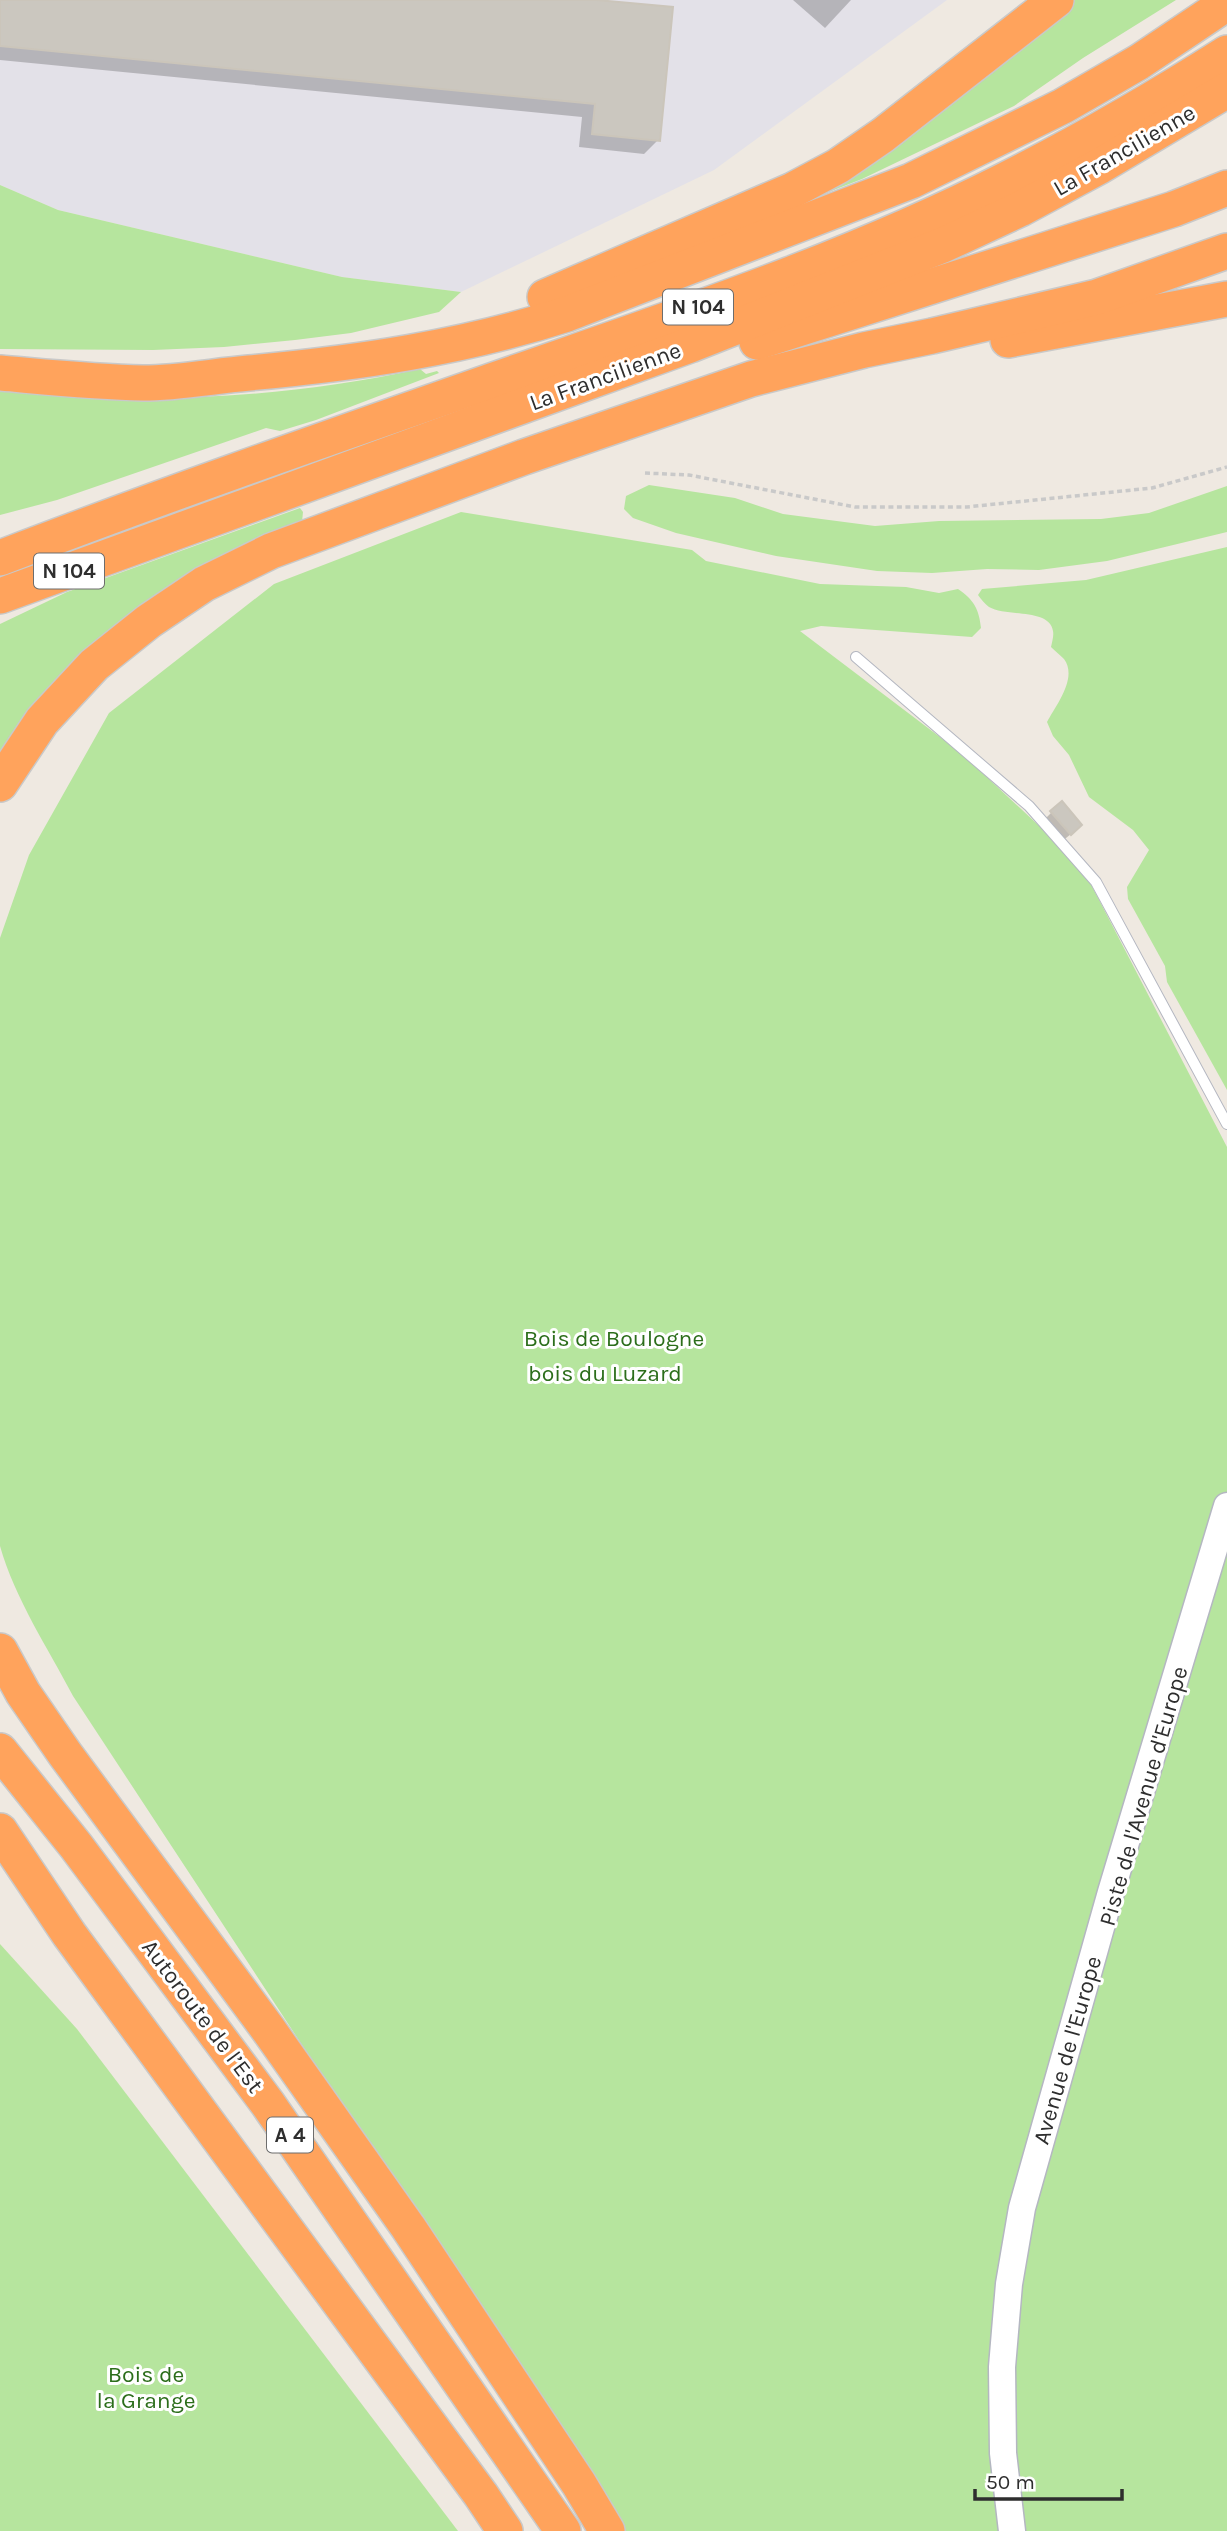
<svg xmlns="http://www.w3.org/2000/svg" width="1227" height="2531" font-family="Karla,sans-serif">
  <style>
    .industrial { fill: #e3e1e8 }
    .green { fill: #b6e59e }
    .shadow { fill: #0003 }
    .building { fill: #cbc7bf; stroke: #cbc5ba; stroke-width: 2 }
    .lines { fill: none; stroke-linecap: round; stroke-linejoin: round }
    .lane-casing { stroke: #b4b7c1; stroke-width: 12 }
    .secondary-casing { stroke: #b4b7c1; stroke-width: 29 }
    .highway-casing { stroke: #c9c9c9; stroke-width: 38 }
    .path { stroke: #c9c9c9; stroke-width: 3.5; stroke-dasharray: 5 3.5; stroke-linecap: butt }
    .lane { stroke: #fff; stroke-width: 10 }
    .secondary { stroke: #fff; stroke-width: 26 }
    .highway { stroke: #ffa35c; stroke-width: 35 }
    .labels { text-anchor: middle; stroke-width: 6; stroke-linejoin: round; paint-order: stroke }
    .shield { fill: #fff; stroke: #6d6d6d; stroke-width: 2 }
    .shield-label { font-size: 21px; font-weight: bold; fill: #2e2e2e }
    .street-label { font-size: 23px; fill: #2e2e2e; stroke: #fff }
    .park-label { font-size: 23px; fill: #2c6e1b; stroke: #fff }
  </style>
  <rect width="100%" height="100%" fill="#efe9e1"/>
  <path class="industrial" d="M0,0H947L714,170L461,292L342,277L58,210L0,185Z"/>
  <g class="green">
    <path d="M1067,0H1176L1083,58L1014,106L862,179L772,214Z"/>
    <path d="M0,185L58,210L342,277L461,292L439,312L351,333L295,340L224,347L153,350L0,349Z"/>
    <path d="M420,369L426,374L437,371L439,373L316,420L280,431L266,428L57,500L0,515V391C139,405 283,399 420,369Z"/>
    <path d="M649,485L735,498L783,514L875,526L939,521L1101,519L1149,513L1227,486V532L1107,561L1039,570L987,569L932,573L877,571L776,556L676,533L633,518L624,509L626,496Z"/>
    <path d="M300,508L303,512L302,522L0,753V624L67,592Z"/>
    <path d="M461,512L692,550L706,561L820,584L906,587L939,593L958,589C974,600 979,609 981,628L972,637L821,626L800,631L961,753L1081,865L1227,1147V2531H621L73,1696C48,1648 15,1599 0,1546V938L29,855L109,713L274,584Z"/>
    <path d="M1227,547V1090L1167,982L1165,966L1128,899L1127,887L1149,850L1133,830L1089,797L1069,755L1053,736L1047,722C1056,705 1078,678 1064,659C1060,655 1055,651 1051,647C1052,642 1054,636 1053,631C1050,608 1006,617 989,607C985,604 981,599 978,595L982,589L1086,580Z"/>
    <path d="M0,1944L77,2029L458,2531H0Z"/>
  </g>
  <g class="shadow">
    <path d="M0,0H579L658,140L644,154L579,147L582,117L0,60Z"/>
    <path d="M793,0H851L825,28Z"/>
    <path d="M1052,812L1071,834L1061,842L1043,821Z"/>
  </g>
  <g class="building">
    <path d="M0,0H597L673,7L660,141L592,134L595,104L0,46Z"/>
    <path d="M1062,801L1082,825L1071,835L1050,811Z"/>
  </g>
  <g class="lines">
    <defs>
      <path id="lane" d="M856,657L1029,806L1096,882L1227,1124"/>
      <path id="secondary" d="M1012,2531L1003,2453L1002,2367L1009,2284L1022,2208L1111,1892L1227,1506"/>
      <g id="highway">
        <path d="M545,297L793,190L838,166L883,135L1056,0"/>
        <path d="M1008,340L1227,299"/>
        <path d="M757,342L1174,209L1227,188"/>
        <path d="M0,373C47,377 96,382 143,383C178,383 214,376 249,373C358,363 462,348 567,314L911,181L1063,106L1139,62L1227,3"/>
        <path d="M0,558C164,495 331,437 497,379C668,319 844,262 1007,179C1082,141 1156,98 1227,53"/>
        <path d="M0,596L690,345L943,245L1020,209L1100,166L1227,90"/>
        <path d="M0,784L42,721L94,665L149,621L204,584L271,551L524,457L751,379L864,350L932,336L1097,297L1227,251"/>
        <path d="M0,1651L23,1693L65,1754L268,2029L408,2227L579,2484L607,2531"/>
        <path d="M0,1751L76,1846L268,2104L563,2531"/>
        <path d="M0,1831L69,1934L481,2495L505,2531"/>
      </g>
    </defs>
    <use href="#lane" class="lane-casing"/>
    <use href="#secondary" class="secondary-casing"/>
    <use href="#highway" class="highway-casing"/>
    <path class="path" d="M645,473L689,475L855,507H967L1152,488L1227,467"/>
    <use href="#lane" class="lane"/>
    <use href="#secondary" class="secondary"/>
    <use href="#highway" class="highway"/>
  </g>
  <g class="labels">
    <g class="shield">
      <rect x="663" y="289.5" width="70" height="35" rx="5"/>
      <rect x="34" y="553.5" width="70" height="35" rx="5"/>
      <rect x="267" y="2117.5" width="46" height="35" rx="5"/>
    </g>
    <g class="shield-label">
      <text x="698" y="314">N 104</text>
      <text x="69" y="578">N 104</text>
      <text x="290" y="2142">A 4</text>
    </g>
    <g class="street-label">
      <text transform="translate(1124 150) rotate(-30)" y="8">La Francilienne</text>
      <text transform="translate(605 376) rotate(-20)" y="8">La Francilienne</text>
      <text transform="translate(1143 1796) rotate(-74)" y="8">Piste de l'Avenue d'Europe</text>
      <text transform="translate(203 2016) rotate(53)" y="8">Autoroute de l’Est</text>
      <text transform="translate(1067 2050) rotate(-74)" y="8">Avenue de l'Europe</text>
    </g>
    <g class="park-label">
      <text x="614" y="1346">Bois de Boulogne</text>
      <text x="605" y="1381">bois du Luzard</text>
      <text x="146" y="2382">Bois de<tspan x="146" dy="26">la Grange</tspan></text>
    </g>
  </g>
  <path d="M975 2489v10h147v-10" fill="none" stroke="#2e2e2e" stroke-width="3.5"/>
  <text x="986" y="2489" font-size="21" fill="#2e2e2e" stroke="#ffffff" stroke-width="5" paint-order="stroke">50 m</text>
</svg>
